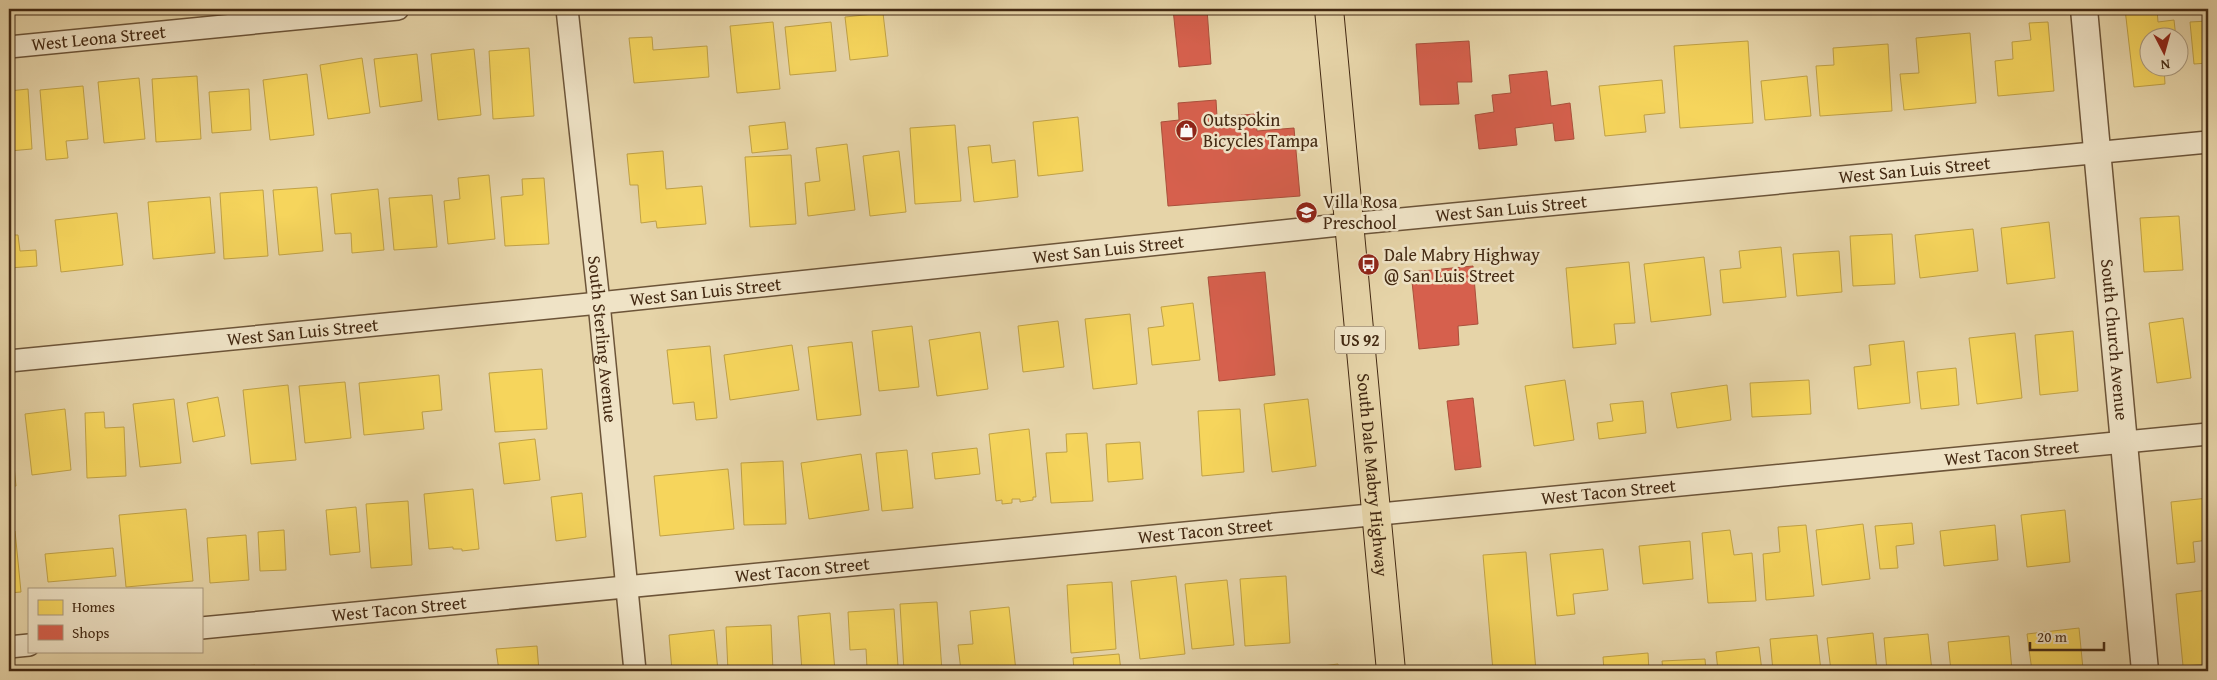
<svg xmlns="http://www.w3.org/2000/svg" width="2217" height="680" font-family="'Gentium Book Plus',serif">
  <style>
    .homes { fill: #f6d55c; stroke: #c0a146 }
    .shops { fill: #d6604d; stroke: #aa503b }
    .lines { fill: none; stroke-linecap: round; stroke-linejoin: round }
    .minor-casing { stroke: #6c5438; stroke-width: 24 }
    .tertiary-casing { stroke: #6c5438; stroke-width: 29 }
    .primary-casing { stroke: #432912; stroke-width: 30 }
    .minor { stroke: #efe3c6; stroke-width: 21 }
    .tertiary { stroke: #efe3c6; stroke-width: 26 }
    .primary { stroke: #e6d4a8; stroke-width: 28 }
    .labels { text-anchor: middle; stroke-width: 5; stroke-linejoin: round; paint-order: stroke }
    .shield { fill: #efe3c6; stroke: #776148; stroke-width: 1 }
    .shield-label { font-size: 16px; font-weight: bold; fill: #432912 }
    .street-label { font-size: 18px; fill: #432912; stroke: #efe3c6 }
    .poi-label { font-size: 18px; fill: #432912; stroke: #efe3c6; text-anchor: start }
  </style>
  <rect width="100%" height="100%" fill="#e6d4a8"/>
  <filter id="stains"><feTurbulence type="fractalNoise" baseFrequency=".004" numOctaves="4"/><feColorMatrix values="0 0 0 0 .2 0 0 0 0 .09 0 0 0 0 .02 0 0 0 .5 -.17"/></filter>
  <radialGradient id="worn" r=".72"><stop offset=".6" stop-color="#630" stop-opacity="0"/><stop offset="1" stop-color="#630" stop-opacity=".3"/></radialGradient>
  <g class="homes">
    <path d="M2125,9H2157L2158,22L2174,20L2176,38H2150V68H2164L2165,84L2134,87Z"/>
    <path d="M883,13L888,56L850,60L845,17Z"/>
    <path d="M2208,21V63L2194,64L2190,22Z"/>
    <path d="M773,22L780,89L737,93L730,26Z"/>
    <path d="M831,22L836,71L790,75L785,27Z"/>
    <path d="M2048,22L2054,91L1998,96L1995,61L2013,59L2012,42L2031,40L2029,23Z"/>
    <path d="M1970,33L1976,103L1904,110L1900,74L1919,73L1916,38Z"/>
    <path d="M652,37L653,50L707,46L709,77L634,83L629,38Z"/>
    <path d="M1748,41L1753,123L1680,128L1674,46Z"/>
    <path d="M1888,44L1892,111L1820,116L1816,66L1834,65L1833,48Z"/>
    <path d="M529,48L534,116L493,119L489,51Z"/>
    <path d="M474,49L481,115L438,120L431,54Z"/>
    <path d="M417,54L422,101L380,107L374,59Z"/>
    <path d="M362,58L370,113L328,119L320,65Z"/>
    <path d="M307,74L314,135L270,140L263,80Z"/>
    <path d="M197,76L201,139L156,142L152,79Z"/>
    <path d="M1807,76L1811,116L1765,120L1761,81Z"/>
    <path d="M139,78L145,139L104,143L98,82Z"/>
    <path d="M1662,80L1665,113L1644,115L1646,132L1605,136L1599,86Z"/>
    <path d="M83,86L88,139L66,141L68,158L46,160L40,90Z"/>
    <path d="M28,89L32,149L9,151V91Z"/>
    <path d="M249,89L251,130L212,133L209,92Z"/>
    <path d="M1078,117L1083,171L1038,176L1033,122Z"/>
    <path d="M785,122L788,149L752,153L749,126Z"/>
    <path d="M955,125L961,201L915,204L910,128Z"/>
    <path d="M847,144L855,210L808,216L805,183L820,181L816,148Z"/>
    <path d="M990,145L992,163L1015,160L1018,197L974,202L968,147Z"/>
    <path d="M663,151L666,189L702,186L706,224L657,228L656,221L641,223L638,185H630L627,154Z"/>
    <path d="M899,151L906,212L870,216L863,156Z"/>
    <path d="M791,155L796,224L750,227L745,157Z"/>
    <path d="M489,175L495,239L448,244L444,201L460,199L458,178Z"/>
    <path d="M544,178L549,244L505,246L501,197L523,195L522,179Z"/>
    <path d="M317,187L323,251L279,255L273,190Z"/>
    <path d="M378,189L384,250L352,253L351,233L335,234L331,194Z"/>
    <path d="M263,190L268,256L224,259L220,193Z"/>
    <path d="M432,195L437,247L394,250L389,198Z"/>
    <path d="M210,197L215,253L153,259L148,202Z"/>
    <path d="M117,213L123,265L61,272L55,220Z"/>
    <path d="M2179,216L2183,270L2144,272L2140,218Z"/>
    <path d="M2049,222L2055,278L2007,284L2001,228Z"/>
    <path d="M1973,229L1978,271L1920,278L1915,235Z"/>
    <path d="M1892,234L1895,284L1853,286L1850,236Z"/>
    <path d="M9,235H18L20,251L36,250L37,266L9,268Z"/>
    <path d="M1781,247L1786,297L1723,303L1720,270L1741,268L1739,251Z"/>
    <path d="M1839,251L1842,292L1797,296L1793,254Z"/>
    <path d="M1704,257L1711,315L1651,322L1644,264Z"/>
    <path d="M1629,262L1635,323L1614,324L1616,344L1573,348L1566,268Z"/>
    <path d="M1193,303L1200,360L1152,365L1148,328L1164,326L1161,307Z"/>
    <path d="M1130,314L1137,384L1093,389L1085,319Z"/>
    <path d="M2183,318L2191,378L2157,383L2149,323Z"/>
    <path d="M1058,321L1064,367L1023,372L1018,326Z"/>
    <path d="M912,326L919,387L879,391L872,331Z"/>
    <path d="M2073,331L2078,391L2040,395L2035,335Z"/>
    <path d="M980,332L988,389L937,396L929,340Z"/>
    <path d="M2015,333L2022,398L1977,404L1969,338Z"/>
    <path d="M1904,341L1910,403L1858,409L1854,367L1871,365L1869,345Z"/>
    <path d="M852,342L861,415L817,420L808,347Z"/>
    <path d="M792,345L799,390L730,400L724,355Z"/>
    <path d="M710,346L717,418L696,420L694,402L673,404L667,350Z"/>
    <path d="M1956,368L1959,405L1921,409L1917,372Z"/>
    <path d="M542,369L547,429L495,432L489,373Z"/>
    <path d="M439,375L442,410L422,412L424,429L364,435L359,383Z"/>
    <path d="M1565,380L1574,440L1534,446L1525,386Z"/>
    <path d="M1809,380L1811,414L1752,417L1750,383Z"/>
    <path d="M345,382L351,438L305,443L299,386Z"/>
    <path d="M288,385L296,460L251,464L243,390Z"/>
    <path d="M1727,385L1731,420L1677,428L1671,393Z"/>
    <path d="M218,397L225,436L193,442L187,403Z"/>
    <path d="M174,399L181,463L140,467L133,404Z"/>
    <path d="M1308,399L1316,466L1272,472L1264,404Z"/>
    <path d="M1643,401L1646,433L1599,439L1597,423L1613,421L1610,404Z"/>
    <path d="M65,409L71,470L32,475L25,414Z"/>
    <path d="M1240,409L1244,472L1202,476L1198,411Z"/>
    <path d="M104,412L105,428L124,427L126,476L87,478L85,413Z"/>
    <path d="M1029,429L1036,497H1033V500L1020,502V499H1012V503L1002,504V500L996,501L989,434Z"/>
    <path d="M1087,433L1093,501L1051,503L1046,453L1067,452L1066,434Z"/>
    <path d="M535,439L540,480L504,484L499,443Z"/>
    <path d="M1140,442L1143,479L1108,482L1106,444Z"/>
    <path d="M12,446L16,486L9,487V447Z"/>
    <path d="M977,448L980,474L935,479L932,453Z"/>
    <path d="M907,450L913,508L882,511L876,453Z"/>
    <path d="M861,454L869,510L809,519L801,463Z"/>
    <path d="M783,461L786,524L744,525L741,463Z"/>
    <path d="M728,469L734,529L660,536L654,476Z"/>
    <path d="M473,489L479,549L462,551V549H453V547L429,549L424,494Z"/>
    <path d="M582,493L586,537L556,541L551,497Z"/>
    <path d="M2208,498V540L2193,542L2195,562L2177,564L2171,502Z"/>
    <path d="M408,501L412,565L371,568L366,504Z"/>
    <path d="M356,507L360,552L330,555L326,510Z"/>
    <path d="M186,509L193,581L126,587L119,515Z"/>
    <path d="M2065,510L2070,562L2027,567L2021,515Z"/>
    <path d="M1912,523L1914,544L1896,546L1898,568L1880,569L1875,526Z"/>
    <path d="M1863,524L1870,579L1822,585L1816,530Z"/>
    <path d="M1806,525L1814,596L1766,600L1763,554L1780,552L1778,527Z"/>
    <path d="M1995,525L1998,560L1944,566L1940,531Z"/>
    <path d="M284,530L286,570L260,571L258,532Z"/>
    <path d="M1730,530L1734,555L1752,553L1756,601L1708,603L1702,533Z"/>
    <path d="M15,531L21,592L9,593V532Z"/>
    <path d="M246,535L249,580L210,583L207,538Z"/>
    <path d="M1690,541L1693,579L1643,584L1639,546Z"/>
    <path d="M113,548L116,576L48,582L45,554Z"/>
    <path d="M1603,549L1608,590L1573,594L1575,614L1557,616L1550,554Z"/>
    <path d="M1526,552L1536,671H1493L1483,555Z"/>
    <path d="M1176,576L1185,654L1140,659L1131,581Z"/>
    <path d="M1286,576L1290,643L1245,646L1240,579Z"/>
    <path d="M1227,580L1234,645L1192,649L1185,584Z"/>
    <path d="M1112,582L1116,649L1071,653L1067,585Z"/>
    <path d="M2208,590V664L2183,666L2176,594Z"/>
    <path d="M937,602L942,671H904L900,604Z"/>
    <path d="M1009,607L1016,671H961L958,645L973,644L970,611Z"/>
    <path d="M894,609L898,666L867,668L866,649L850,650L848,612Z"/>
    <path d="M830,613L835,671H802L798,616Z"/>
    <path d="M771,625L773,671H728L726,627Z"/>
    <path d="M2079,628L2083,669L2032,671L2027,634Z"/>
    <path d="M714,630L718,671H672L669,635Z"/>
    <path d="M1873,633L1877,671H1831L1827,638Z"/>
    <path d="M1928,634L1932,671H1887L1884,638Z"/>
    <path d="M1817,635L1821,671H1773L1770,639Z"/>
    <path d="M2009,636L2012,671H1951L1948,642Z"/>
    <path d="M537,646L539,671H499L496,649Z"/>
    <path d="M1759,647L1762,671H1718L1716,652Z"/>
    <path d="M1648,653L1649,671H1604L1603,657Z"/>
    <path d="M1119,654L1121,671H1074L1073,658Z"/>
    <path d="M1705,659L1706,671H1663L1662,661Z"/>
    <path d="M1338,664L1339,671H1308L1307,668Z"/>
    <path d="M255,665L256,671H215L214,669Z"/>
    <path d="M365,668V671H327Z"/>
  </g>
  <g class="shops">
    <path d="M1173,9H1207L1211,64L1179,67Z"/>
    <path d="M1469,41L1472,82H1457L1459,104L1420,105L1416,44Z"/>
    <path d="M1547,71L1551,106L1570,103L1574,139L1555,141L1553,123L1515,128L1517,145L1479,149L1475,115L1494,112L1492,95L1511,93L1509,75Z"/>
    <path d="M1216,100L1217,117L1255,114L1257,131L1294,128L1300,196L1168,206L1161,122L1179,120L1178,103Z"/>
    <path d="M1473,266L1478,324L1458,326L1459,345L1419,349L1411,272Z"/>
    <path d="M1265,272L1275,375L1219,381L1208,277Z"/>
    <path d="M1473,398L1481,467L1455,470L1447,401Z"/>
  </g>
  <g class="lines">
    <defs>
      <g id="minor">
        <path id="s1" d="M567,9L599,303L635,671"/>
        <path id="s2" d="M9,47L398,9"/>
        <path id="s3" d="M9,361L599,303L1349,224L2208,142"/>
        <path id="s4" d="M201,628L2208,434"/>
        <path d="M9,647L29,645"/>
      </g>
      <g id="tertiary">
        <path id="s5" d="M2084,9L2145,671"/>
      </g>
      <g id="primary">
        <path id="s6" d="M1329,9L1391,671"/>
      </g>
    </defs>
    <use href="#minor" class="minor-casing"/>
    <use href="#tertiary" class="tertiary-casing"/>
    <use href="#primary" class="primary-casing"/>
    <use href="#minor" class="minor"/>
    <use href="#tertiary" class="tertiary"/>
    <use href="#primary" class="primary"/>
  </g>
  <defs>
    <symbol id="shop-disc" viewBox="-11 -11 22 22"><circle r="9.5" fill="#8f2418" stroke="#efe3c6"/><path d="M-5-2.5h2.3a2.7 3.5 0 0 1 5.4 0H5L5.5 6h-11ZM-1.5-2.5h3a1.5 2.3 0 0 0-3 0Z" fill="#fff"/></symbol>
    <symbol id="school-disc" viewBox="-11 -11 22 22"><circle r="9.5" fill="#8f2418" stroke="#efe3c6"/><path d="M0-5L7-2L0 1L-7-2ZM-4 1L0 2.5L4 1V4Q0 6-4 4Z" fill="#fff"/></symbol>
    <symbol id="bus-disc" viewBox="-11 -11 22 22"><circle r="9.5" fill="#8f2418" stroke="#efe3c6"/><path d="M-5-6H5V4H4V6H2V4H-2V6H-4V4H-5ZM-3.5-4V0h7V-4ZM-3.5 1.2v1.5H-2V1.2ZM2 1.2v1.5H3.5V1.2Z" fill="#fff"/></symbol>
  </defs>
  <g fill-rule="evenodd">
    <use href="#shop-disc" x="1174" y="118" width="25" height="25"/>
    <use href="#school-disc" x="1294" y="200" width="25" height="25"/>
    <use href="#bus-disc" x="1356" y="252" width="25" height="25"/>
  </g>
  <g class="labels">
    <rect class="shield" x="1335" y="326.5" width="50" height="27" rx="4"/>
    <g class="shield-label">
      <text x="1360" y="346">US 92</text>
    </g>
    <g class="street-label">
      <text dy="6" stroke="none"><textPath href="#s2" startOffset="90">West Leona Street</textPath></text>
      <text dy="6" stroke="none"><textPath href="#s3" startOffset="1915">West San Luis Street</textPath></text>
      <text dy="6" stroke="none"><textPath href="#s3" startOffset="1510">West San Luis Street</textPath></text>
      <text dy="6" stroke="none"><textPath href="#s3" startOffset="1105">West San Luis Street</textPath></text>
      <text dy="6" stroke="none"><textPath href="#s3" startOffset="700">West San Luis Street</textPath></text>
      <text dy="6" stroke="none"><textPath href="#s3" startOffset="295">West San Luis Street</textPath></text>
      <text dy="6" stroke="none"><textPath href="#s1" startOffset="332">South Sterling Avenue</textPath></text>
      <text dy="6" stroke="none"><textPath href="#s5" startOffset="332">South Church Avenue</textPath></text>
      <text dy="6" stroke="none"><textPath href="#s4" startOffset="1819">West Tacon Street</textPath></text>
      <text dy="6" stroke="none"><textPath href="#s6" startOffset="468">South Dale Mabry Highway</textPath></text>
      <text dy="6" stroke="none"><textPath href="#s4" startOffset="1414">West Tacon Street</textPath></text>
      <text dy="6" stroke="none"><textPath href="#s4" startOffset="1009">West Tacon Street</textPath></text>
      <text dy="6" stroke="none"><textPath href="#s4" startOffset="604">West Tacon Street</textPath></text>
      <text dy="6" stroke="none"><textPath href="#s4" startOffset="199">West Tacon Street</textPath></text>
    </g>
    <g class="poi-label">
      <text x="1203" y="126">Outspokin<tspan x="1203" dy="21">Bicycles Tampa</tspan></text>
      <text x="1323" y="208">Villa Rosa<tspan x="1323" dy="21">Preschool</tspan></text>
      <text x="1384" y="261">Dale Mabry Highway<tspan x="1384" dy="21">@ San Luis Street</tspan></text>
    </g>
  </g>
  <rect width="2217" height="680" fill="none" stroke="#e6d4a8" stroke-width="30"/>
  <rect x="10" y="10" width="2197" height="660" fill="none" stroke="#432912" stroke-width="2.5"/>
  <rect x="15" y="15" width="2187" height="650" fill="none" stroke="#432912"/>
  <rect x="28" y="588" width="175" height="65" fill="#efe3c6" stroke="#aa997e"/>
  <rect x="38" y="600" width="25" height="15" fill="#f6d55c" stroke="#aa997e"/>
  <text x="72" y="612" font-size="15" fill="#432912">Homes</text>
  <rect x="38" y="625" width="25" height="15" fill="#d6604d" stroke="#aa997e"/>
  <text x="72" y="638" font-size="15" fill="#432912">Shops</text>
  <g transform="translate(2164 52) rotate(174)"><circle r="24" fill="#efe3c6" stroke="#aa997e"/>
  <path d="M0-4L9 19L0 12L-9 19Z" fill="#8f2418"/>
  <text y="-8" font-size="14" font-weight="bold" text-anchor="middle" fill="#432912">N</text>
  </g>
  <path d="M2030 642v8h74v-8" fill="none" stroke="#432912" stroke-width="2.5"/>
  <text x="2037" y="642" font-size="15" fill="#432912" stroke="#efe3c6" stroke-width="4" paint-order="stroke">20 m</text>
  <rect width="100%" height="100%" filter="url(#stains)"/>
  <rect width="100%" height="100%" fill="url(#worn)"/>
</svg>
